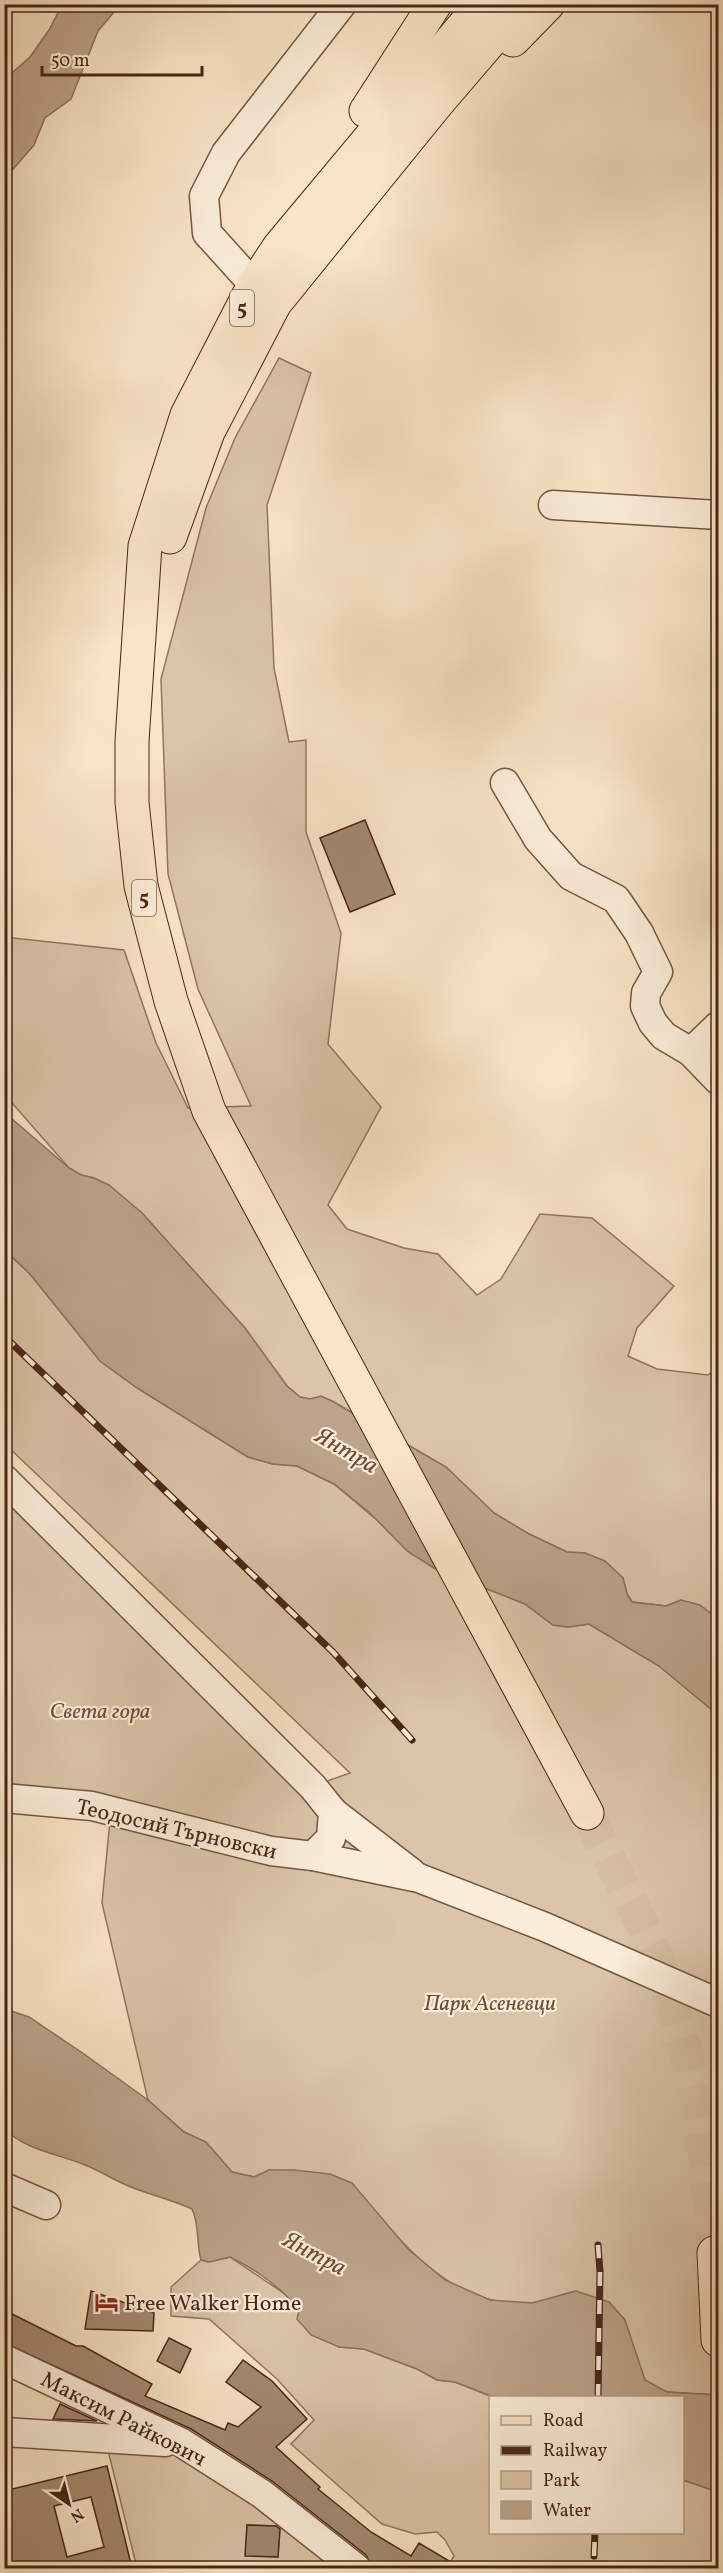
<svg xmlns="http://www.w3.org/2000/svg" width="723" height="2573" font-family="Vollkorn,serif">
  <style>
    .green { fill: #dbc4a7; stroke: #92755e; stroke-width: 1.5; fill-rule: evenodd }
    .water { fill: #bda389; stroke: #8e715a; stroke-width: 1.5 }
    .building { fill: #a48970; stroke: #482614; stroke-width: 1.5; fill-rule: evenodd }
    .lines { fill: none; stroke-linecap: round; stroke-linejoin: round }
    .major-tunnel { stroke: #d6bea2; stroke-width: 33; stroke-dasharray: 33 16; stroke-linecap: butt }
    .minor-casing { stroke: #745640; stroke-width: 31 }
    .major-casing { stroke: #482614; stroke-width: 35 }
    .minor { stroke: #fbedd9; stroke-width: 28 }
    .major { stroke: #f9e4c5; stroke-width: 33 }
    .rail-casing { stroke: #482614; stroke-width: 7 }
    .rail { stroke: #fbedd9; stroke-width: 4.5; stroke-dasharray: 14; stroke-linecap: butt }
    .labels { text-anchor: middle; stroke-width: 4.5; stroke-linejoin: round; paint-order: stroke }
    .shield { fill: #fbedd9; stroke: #7e624f; stroke-width: 1.5 }
    .shield-label { font-size: 21px; font-weight: bold; fill: #482614 }
    .park-label { font-size: 22px; font-style: italic; fill: #6d4e39; stroke: #fbedd9 }
    .street-label { font-size: 22px; fill: #482614; stroke: #fbedd9 }
    .poi-label { font-size: 22px; fill: #482614; stroke: #fbedd9; text-anchor: start }
    .water-label { font-size: 24px; font-style: italic; fill: #6b4c37; stroke: #fbedd9 }
  </style>
  <rect width="100%" height="100%" fill="#f9e4c5"/>
  <filter id="stains"><feTurbulence type="fractalNoise" baseFrequency=".00333" numOctaves="4"/><feColorMatrix values="0 0 0 0 .2 0 0 0 0 .09 0 0 0 0 .02 0 0 0 .5 -.17"/></filter>
  <radialGradient id="worn" r=".72"><stop offset=".6" stop-color="#630" stop-opacity="0"/><stop offset="1" stop-color="#630" stop-opacity=".3"/></radialGradient>
  <g class="green">
    <path d="M279,358L311,373L267,505L274,668L289,742L306,740V832L341,933L328,1044L381,1107L328,1205L347,1229L404,1248L438,1254L477,1295L501,1279L540,1214L592,1218L674,1286L637,1328L628,1356L657,1369L708,1375L718,1367V1628L713,1615L681,1600L666,1606L632,1602L627,1594L623,1578L585,1553L567,1552L529,1534L494,1513L446,1467L332,1401L321,1397L310,1399L300,1397L287,1386L245,1328L142,1213L94,1178L81,1175L69,1168L5,1095L4,937L124,950L156,1043L188,1108L251,1106L198,989L168,874L161,679L206,508L235,438Z"/>
    <path d="M4,1250L30,1274L100,1361L137,1388L248,1457L273,1464L297,1466L334,1484L434,1568L525,1604L553,1625L568,1627L589,1624L659,1666L718,1715V2395L667,2392L658,2395L645,2380L635,2354L576,2291C562,2294 546,2301 532,2303C451,2311 397,2238 352,2183L269,2170L254,2177L232,2172L206,2142L184,2132L148,2100L102,1903L111,1810L5,1798V1479L313,1786L350,1773L5,1444Z"/>
    <path d="M230,2257L288,2296L339,2347L364,2349L417,2369L437,2380L455,2382L493,2397L490,2398V2532H682L683,2480L718,2492V2568H447L454,2556L445,2540L437,2532L415,2534L382,2524L291,2444L314,2420L277,2379L209,2319L171,2316V2287L201,2260L209,2262Z"/>
    <path d="M105,2438L182,2443L339,2555L325,2568H137ZM247,2525L280,2526L278,2557L246,2555Z"/>
  </g>
  <g class="water">
    <path d="M62,5H120L98,31L71,99L45,118L34,145L7,176L9,220L5,227V79L30,57L49,30Z"/>
    <path d="M4,1112L69,1168L81,1175L94,1178L109,1185L142,1213L245,1328L287,1386L300,1397L310,1399L321,1396L332,1401L446,1467L494,1513L529,1534L567,1552L585,1553L605,1561L623,1578L627,1594L632,1602L666,1606L681,1600L700,1605L713,1615L718,1628V1715L659,1666L589,1624L568,1627L553,1625L525,1604L434,1568L407,1551L370,1513L334,1484L297,1466L273,1464L248,1457L137,1388L100,1361L30,1274L5,1250Z"/>
    <path d="M5,2009L29,2017L84,2054L148,2100L184,2132L206,2142L232,2172L254,2177L269,2170H294L330,2174L352,2183L408,2249L445,2280L490,2300L532,2303L576,2291L609,2302L625,2320L645,2380L667,2392L718,2395V2492L683,2480L682,2398L493,2397L455,2382L437,2380L417,2369L364,2349L339,2347L311,2335L297,2319L299,2310C282,2288 255,2269 230,2257L209,2262L201,2260C196,2243 200,2226 192,2209C172,2200 151,2195 131,2187C115,2181 101,2171 85,2165C56,2153 29,2151 5,2130Z"/>
  </g>
  <g class="building">
    <path d="M365,820L395,894L350,912L320,838Z"/>
    <path d="M91,2291L154,2313L153,2331L85,2329Z"/>
    <path d="M4,2310L76,2346H83L152,2384L145,2396L225,2430L228,2423L238,2427L261,2407L226,2382L243,2360L272,2381L307,2419L276,2447L320,2487L318,2489L371,2532L411,2556L419,2543L461,2568H373L366,2555L272,2481L191,2429L4,2343Z"/>
    <path d="M169,2338L191,2349L180,2373L157,2361Z"/>
    <path d="M60,2404L97,2421L53,2419Z"/>
    <path d="M107,2466L132,2568H4V2491ZM91,2497L104,2547L67,2557L54,2506Z"/>
    <path d="M247,2525L276,2526L280,2529L278,2557L245,2556Z"/>
  </g>
  <g class="lines">
    <path class="major-tunnel" d="M587,1813L656,1953L685,2048L702,2124L714,2253"/>
    <defs>
      <g id="minor">
        <path d="M254,285L207,233L204,196L226,153L342,4"/>
        <path d="M553,505L718,515"/>
        <path d="M505,783L538,839L571,876L616,899L639,933L658,972L646,993L645,1006L653,1023L664,1036L691,1052L718,1080"/>
        <path d="M691,1052L718,1026"/>
        <path d="M4,1479L313,1787L333,1812L331,1838L313,1856"/>
        <path d="M4,1798L92,1806L271,1851L313,1856L419,1878L545,1927L718,2003"/>
        <path d="M333,1812L412,1873"/>
        <path d="M4,2187L46,2205"/>
        <path d="M4,2359L182,2443L262,2494L356,2568"/>
        <path d="M4,2432L165,2442"/>
      </g>
      <g id="major">
        <path d="M482,4L279,247L254,285L187,415L145,546L132,741V802L141,886L171,1001L209,1111L587,1813"/>
        <path d="M513,40L548,4"/>
        <path d="M366,111L435,4"/>
        <path d="M170,537L208,432L275,303L434,107L522,4"/>
        <path d="M714,2253L718,2340"/>
      </g>
    </defs>
    <use href="#minor" class="minor-casing"/>
    <use href="#major" class="major-casing"/>
    <use href="#minor" class="minor"/>
    <use href="#major" class="major"/>
    <defs>
      <g id="rail">
        <path d="M4,1336L333,1652L412,1740"/>
        <path d="M598,2398L600,2272L598,2245"/>
        <path d="M594,2556L595,2532"/>
      </g>
    </defs>
    <use href="#rail" class="rail-casing"/>
    <use href="#rail" class="rail"/>
  </g>
  <defs>
    <symbol id="hotel-bare" viewBox="-9 -9 18 18"><path d="M-6-4.5h1.5V1H6V5H4.5V3h-9V5H-6ZM-4 0a1.8 1.8 0 1 1 3.6 0ZM.5 0V-2.5h3Q6-2.5 6 0Z" fill="#8f2418" stroke="#fbedd9" stroke-width="2.5" paint-order="stroke"/></symbol>
  </defs>
  <g fill-rule="evenodd">
    <use href="#hotel-bare" x="90" y="2286" width="33" height="33"/>
  </g>
  <g class="labels">
    <g class="shield">
      <rect x="230" y="290" width="24" height="36" rx="4.5"/>
      <rect x="132" y="880" width="24" height="36" rx="4.5"/>
    </g>
    <g class="shield-label">
      <text x="242" y="315">5</text>
      <text x="144" y="905">5</text>
    </g>
    <g class="park-label">
      <text x="100" y="1718">Света гора</text>
      <text x="490" y="2010">Парк Асеневци</text>
    </g>
    <g class="street-label">
      <text transform="translate(177 1828) rotate(13)" y="8">Теодосий Търновски</text>
      <text transform="translate(124 2418) rotate(27)" y="8">Максим Райкович</text>
    </g>
    <g class="poi-label">
      <text x="124" y="2310">Free Walker Home</text>
    </g>
    <g class="water-label">
      <text transform="translate(347 1450) rotate(30)" y="8">Янтра</text>
      <text transform="translate(315 2253) rotate(28)" y="8">Янтра</text>
    </g>
  </g>
  <rect width="723" height="2573" fill="none" stroke="#f9e4c5" stroke-width="24"/>
  <rect x="6" y="6" width="711" height="2561" fill="none" stroke="#482614" stroke-width="3"/>
  <rect x="12" y="12" width="699" height="2549" fill="none" stroke="#482614" stroke-width="1.5"/>
  <rect x="489" y="2396" width="195" height="138" fill="#fbedd9" stroke="#b39d8a" stroke-width="1.5"/>
  <rect x="501" y="2416" width="30" height="9" fill="#f9e4c5" stroke="#b39d8a" stroke-width="1.5"/>
  <text x="543" y="2426" font-size="18" fill="#482614">Road</text>
  <rect x="501" y="2446" width="30" height="9" fill="#482614" stroke="#b39d8a" stroke-width="1.5"/>
  <text x="543" y="2456" font-size="18" fill="#482614">Railway</text>
  <rect x="501" y="2471" width="30" height="18" fill="#dbc4a7" stroke="#b39d8a" stroke-width="1.5"/>
  <text x="543" y="2486" font-size="18" fill="#482614">Park</text>
  <rect x="501" y="2501" width="30" height="18" fill="#bda389" stroke="#b39d8a" stroke-width="1.5"/>
  <text x="543" y="2516" font-size="18" fill="#482614">Water</text>
  <g transform="translate(69 2504) rotate(145)" stroke="#fbedd9" stroke-width="4.5" paint-order="stroke">
  <path d="M0-4.5L10 22L0 15L-10 22Z" fill="#482614"/>
  <text y="-9" font-size="16" font-weight="bold" text-anchor="middle" fill="#482614">N</text>
  </g>
  <path d="M42 66v9h160v-9" fill="none" stroke="#482614" stroke-width="3"/>
  <text x="51" y="66" font-size="18" fill="#482614" stroke="#fbedd9" stroke-width="4.5" paint-order="stroke">50 m</text>
  <rect width="100%" height="100%" filter="url(#stains)"/>
  <rect width="100%" height="100%" fill="url(#worn)"/>
</svg>
